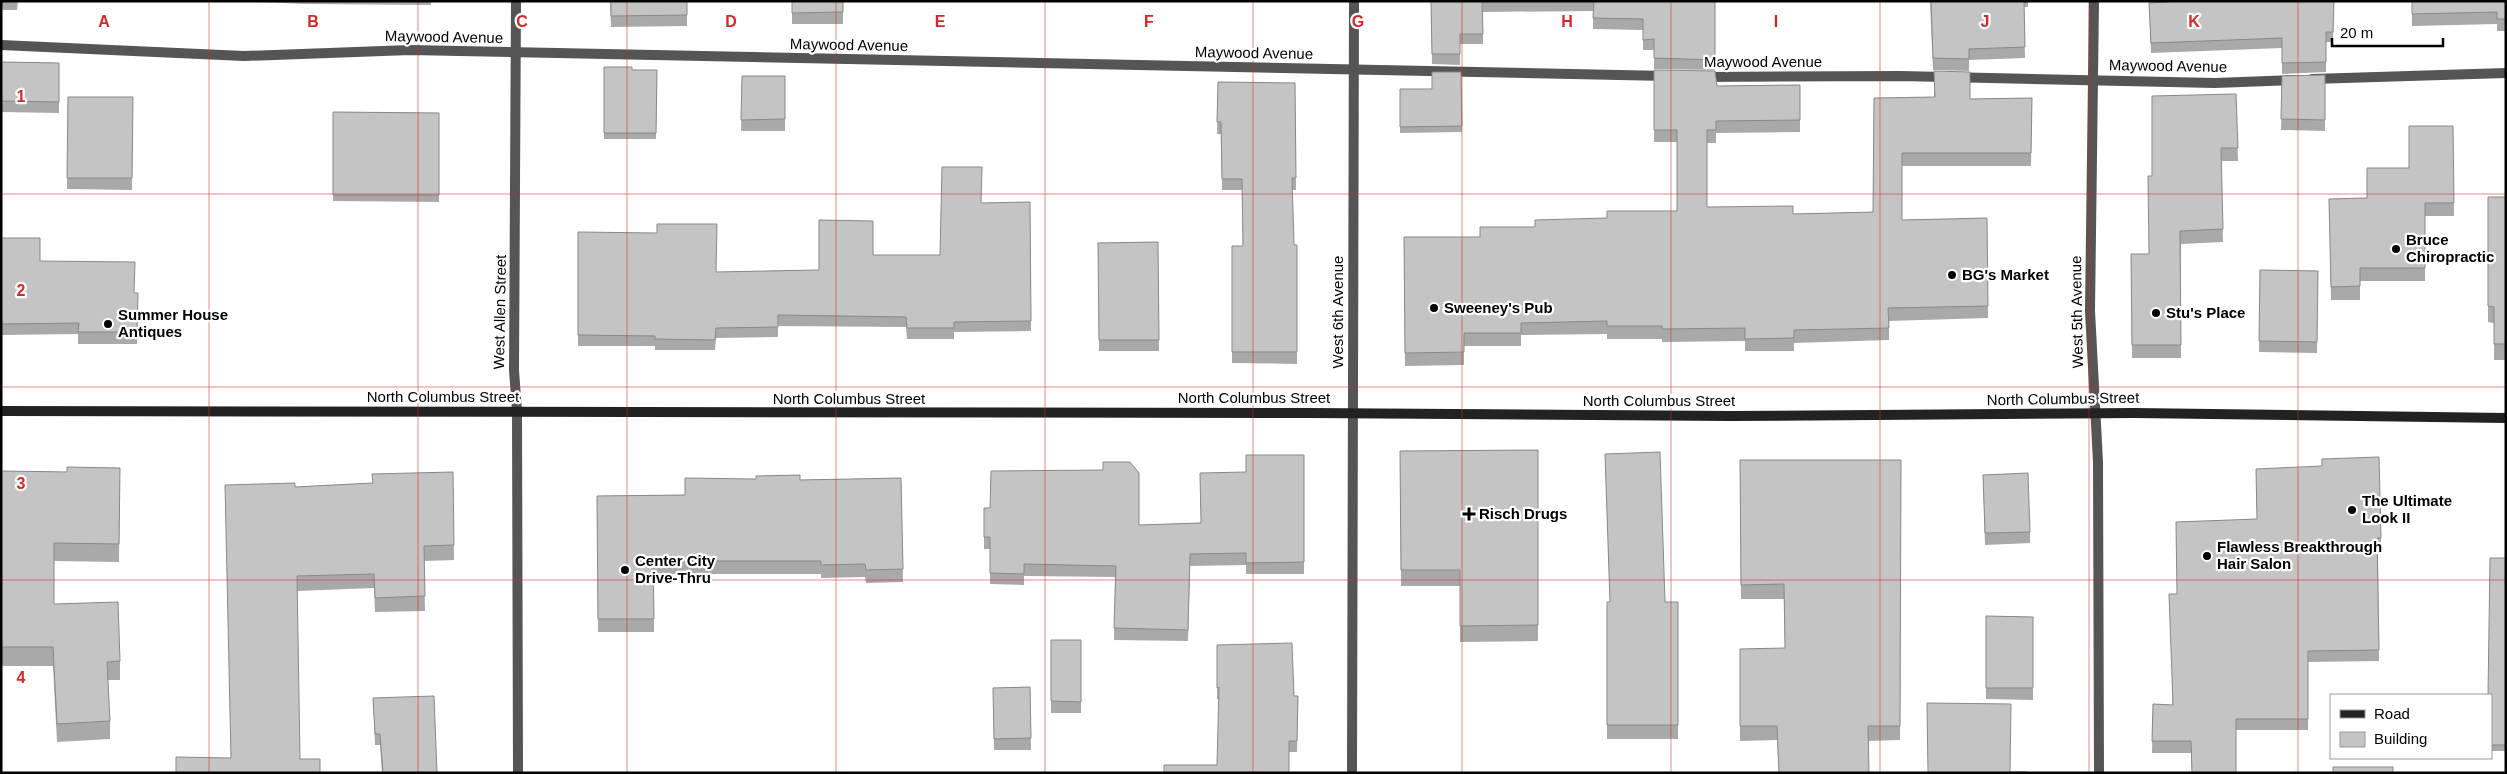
<svg xmlns="http://www.w3.org/2000/svg" width="2507" height="774" font-family="Helvetica,sans-serif">
  <style>
    .lines { fill: none; stroke-linecap: round; stroke-linejoin: round }
    .minor { stroke: #555; stroke-width: 10 }
    .tertiary { stroke: #555; stroke-width: 10 }
    .secondary { stroke: #222; stroke-width: 10 }
    .wall { fill: #a9a9a9 }
    .building { fill: #c4c4c4; stroke: #898989 }
    .grid { fill: none; stroke: #d62828; stroke-width: 1; stroke-opacity: 0.55 }
    .poi-dot { fill: #000; stroke: #fff; stroke-width: 2 }
    .labels { text-anchor: middle; stroke-width: 4.5; stroke-linejoin: round; paint-order: stroke }
    .street-label { font-size: 15px; fill: #000; stroke: #fff }
    .poi-label { font-size: 15px; font-weight: bold; fill: #000; stroke: #fff; text-anchor: start }
    .grid-label { font-size: 16px; text-anchor: middle; font-weight: bold; fill: #d62828; stroke: #fff; stroke-width: 4.5; stroke-linejoin: round; paint-order: stroke }
  </style>
  <rect width="100%" height="100%" fill="#fff"/>
  <g class="lines">
    <g class="minor">
      <path d="M516,1L514,370L517,411L518,773"/>
      <path d="M2094,1L2090,311L2098,462L2099,773"/>
      <path d="M1,45L244,56L410,50L1667,76"/>
      <path d="M1702,77L1900,76L2215,83L2295,80"/>
      <path d="M2312,79L2506,73"/>
    </g>
    <path class="tertiary" d="M1352,773L1354,1"/>
    <path class="secondary" d="M1,411L1308,413L1730,416L2134,413L2506,418"/>
  </g>
  <g class="wall">
    <path d="M1,1H18L17,10H1Z"/>
    <path d="M236,1H431V5L305,4Z"/>
    <path d="M610,1H687V26L611,27Z"/>
    <rect x="792" y="1" width="51" height="23"/>
    <path d="M1431,1H1715V70L1654,69V50H1643V30L1593,29V11L1483,12V44H1460V65L1432,64Z"/>
    <path d="M1930,1H2028V7H2024L2025,58L1969,60V71L1933,70Z"/>
    <path d="M2334,1L2333,42H2326V72L2282,74V48L2151,53L2149,3Z"/>
    <path d="M2506,1V31H2497V24L2412,26V14Z"/>
    <path d="M1,62L59,63V113L1,112Z"/>
    <path d="M604,67L632,70H657L656,139H604Z"/>
    <path d="M1654,70L1717,86L1800,85V132L1716,133V143H1707V207L1793,214L1873,212L1874,98L1934,97V71L1970,99L2032,98L2031,166H1902V220L1987,218L1988,318L1889,321V340L1794,343V351H1745V341L1662,342V339H1607V334L1521,335V346H1464V365L1405,366L1404,237H1480L1535,227L1607,218L1677,211V142H1654Z"/>
    <path d="M1461,72L1462,132L1400,133V89H1432Z"/>
    <path d="M2325,75V131L2281,130L2282,76Z"/>
    <path d="M742,76H785V131H741Z"/>
    <path d="M1218,82L1295,83L1296,190H1292L1294,245H1297V364L1232,363V246H1243L1242,190H1222L1221,134H1217Z"/>
    <path d="M2236,94L2238,161H2221L2223,242L2181,244V358H2132L2131,254H2149L2152,176Z"/>
    <path d="M68,97H133L132,190L67,189Z"/>
    <path d="M333,112L439,113V202L333,201Z"/>
    <path d="M2453,126L2454,216H2425V281H2360V300H2331L2329,199L2367,198L2409,168Z"/>
    <path d="M2488,197H2506V360H2494V323L2488,322Z"/>
    <path d="M1030,202L1031,331L954,332V339H907L906,327L778,326V337L716,338L715,350H655V346H578V232L716,272L819,270L873,255H940L981,203Z"/>
    <path d="M1,238L40,261L134,293H138L137,344H78V334L1,335Z"/>
    <path d="M1158,242L1159,351H1099L1098,243Z"/>
    <path d="M2260,270L2318,271L2317,353L2259,352Z"/>
    <path d="M1538,450V641L1460,642V586H1401L1400,451Z"/>
    <path d="M1605,454L1665,602H1678V739H1607V602H1610Z"/>
    <path d="M1304,455V574H1246V565L1190,566L1188,641L1114,640L1115,577L1024,576V585L990,584V549H984V537L1139,525L1200,523L1246,472Z"/>
    <path d="M1740,460H1901L1900,740L1869,741V773H1779L1777,740L1740,741V649L1785,648L1784,599H1741Z"/>
    <path d="M120,468L119,562L54,561V604L120,661V680H108L110,721V739L57,742L53,666H1V471L67,472Z"/>
    <path d="M2256,469L2381,538V549H2378L2379,661L2308,662V730H2236V773H2192L2191,753H2152L2153,704L2172,705L2177,594L2257,519Z"/>
    <path d="M453,472L454,560L424,561L425,611L375,612L374,588L297,591L231,758L295,487L372,483Z"/>
    <path d="M1983,475L2030,532V543L1985,545Z"/>
    <path d="M901,478L903,582L866,583L865,577L821,578V574H654V632H598L597,496L685,495L800,480Z"/>
    <path d="M2506,558V751H2491V695Z"/>
    <path d="M1986,616L2033,617V700L1986,699Z"/>
    <rect x="1051" y="640" width="30" height="73"/>
    <path d="M1217,645L1294,696H1298L1297,752H1289L1217,765L1219,699H1217Z"/>
    <path d="M1030,687L1031,750H994L993,688Z"/>
    <path d="M373,698L437,772L440,773H382L380,745H375Z"/>
  </g>
  <g class="building">
    <path d="M611,1H687V15L611,16Z"/>
    <path d="M792,1H843V12L792,13Z"/>
    <path d="M1431,1H1512H1482L1483,34H1460V54H1432Z"/>
    <path d="M1594,1H1715V60L1654,58V39L1643,40V19L1593,18Z"/>
    <path d="M1931,1H2024L2025,47L1969,49V59L1933,58Z"/>
    <path d="M2182,1H2334L2333,32H2326V62L2282,63V38L2151,43L2149,3Z"/>
    <path d="M2412,1H2506V19H2497V12L2412,14Z"/>
    <path d="M1,62L59,63V102L1,101Z"/>
    <path d="M604,67H632V70H657L656,133H604Z"/>
    <path d="M1654,70L1715,71L1717,86L1800,85V120L1716,121V130H1707V207L1793,206V214L1873,212L1874,98L1935,97L1934,71L1970,72V99L2032,98L2031,153H1902V220L1987,218L1988,306L1888,308L1889,328L1794,330V338L1745,339V328L1662,329V326H1607V321L1521,323V333H1464V352L1405,353L1404,237H1480V227H1535V220L1607,218V211H1677V130H1654Z"/>
    <path d="M1432,72H1461L1462,126L1400,127V89H1432Z"/>
    <path d="M2325,75V120L2281,119L2282,76Z"/>
    <path d="M742,76H785V119L741,120Z"/>
    <path d="M1218,82L1295,83L1296,178H1292L1294,245H1297V352H1232V246H1243L1242,179H1222L1221,122H1217Z"/>
    <path d="M2236,94L2238,148H2221L2223,229L2180,231L2181,345H2132L2131,254H2149L2148,176H2152V96Z"/>
    <path d="M68,97H133L132,178H67Z"/>
    <path d="M333,112L439,113V195H333Z"/>
    <path d="M2409,126H2453L2454,203H2425V268H2360V286L2331,287L2329,199L2367,198V168H2409Z"/>
    <path d="M942,167H982L981,203L1030,202L1031,321L954,322V328H907L906,317L778,315V327L716,328L715,340L655,339V336L578,335V232L657,233V224H717L716,272L819,270V220L873,221V255H940Z"/>
    <path d="M2488,197H2506V344H2494V307L2488,306Z"/>
    <path d="M1,238H40V261L135,262L134,293H138L137,332H78L79,323L1,324Z"/>
    <path d="M1158,242L1159,340H1099L1098,243Z"/>
    <path d="M2260,270L2318,271L2317,342L2259,341Z"/>
    <path d="M1538,450V625L1460,626V570H1401L1400,451Z"/>
    <path d="M1660,452L1665,602H1678V725H1607V602H1610L1605,454Z"/>
    <path d="M1246,455H1304V562L1246,563V553L1190,554L1188,630L1114,628L1116,566L1024,564V574L990,573V537H984V508H990L991,471L1103,470V462H1130L1139,473V525L1201,523L1200,473L1246,472Z"/>
    <path d="M2379,457L2381,538H2377L2379,650L2308,651V719H2236V773H2192L2191,741H2152L2153,704L2173,705L2169,594H2177L2176,522L2257,519L2256,469L2322,466V459Z"/>
    <path d="M1740,460H1901L1900,726H1868L1869,773H1779L1777,726H1740V649L1785,648L1784,584L1741,585Z"/>
    <path d="M67,467L120,468L119,544L54,543V604L118,602L120,661L107,662L110,721L57,724L53,647H1V471L67,472Z"/>
    <path d="M453,472L454,545L424,546L425,596L375,598L374,574L297,576L300,759H320V773H176V757L231,758L225,485L295,483V487L373,483L372,474Z"/>
    <path d="M2028,473L2030,532L1985,533L1983,475Z"/>
    <path d="M800,475V480L901,478L903,569L866,570L865,564L821,565V561H653L654,619H598L597,496L685,495V478L756,479V476Z"/>
    <path d="M2490,558H2506V745H2491V695H2488Z"/>
    <path d="M1986,616L2033,617V688H1986Z"/>
    <path d="M1051,640H1081V702L1051,701Z"/>
    <path d="M1292,643L1294,696H1298L1297,741H1289V773H1164V765H1217L1219,687L1217,688V645Z"/>
    <path d="M1030,687L1031,738L994,739L993,688Z"/>
    <path d="M434,696L437,772L440,773H383L380,734H375L373,698Z"/>
    <path d="M1927,703L2011,704L2010,772H2026V773H1928Z"/>
    <rect x="2333" y="767" width="60" height="6"/>
  </g>
  <path class="grid" d="M209,1V773M418,1V773M627,1V773M836,1V773M1045,1V773M1253,1V773M1462,1V773M1671,1V773M1880,1V773M2089,1V773M2298,1V773M1,194H2506M1,387H2506M1,580H2506"/>
  <g class="poi-dot">
    <circle cx="2396" cy="249" r="5"/>
    <circle cx="1952" cy="275" r="5"/>
    <circle cx="1434" cy="308" r="5"/>
    <circle cx="2156" cy="313" r="5"/>
    <circle cx="108" cy="324" r="5"/>
    <circle cx="2352" cy="510" r="5"/>
    <path d="M1466.5 506.5h5v5h5v5h-5v5h-5v-5h-5v-5h5z"/>
    <circle cx="2207" cy="556" r="5"/>
    <circle cx="625" cy="570" r="5"/>
  </g>
  <g class="labels">
    <g class="street-label">
      <text transform="translate(444 37) rotate(1)" y="5">Maywood Avenue</text>
      <text transform="translate(849 45) rotate(1)" y="5">Maywood Avenue</text>
      <text transform="translate(1254 53) rotate(1)" y="5">Maywood Avenue</text>
      <text x="1763" y="67">Maywood Avenue</text>
      <text transform="translate(2168 66) rotate(1)" y="5">Maywood Avenue</text>
      <text transform="translate(500 312) rotate(-89)" y="5">West Allen Street</text>
      <text transform="translate(1338 312) rotate(-90)" y="5">West 6th Avenue</text>
      <text transform="translate(2077 312) rotate(-91)" y="5">West 5th Avenue</text>
      <text x="443" y="402">North Columbus Street</text>
      <text x="1254" y="403">North Columbus Street</text>
      <text x="849" y="404">North Columbus Street</text>
      <text transform="translate(2063 399) rotate(-1)" y="5">North Columbus Street</text>
      <text x="1659" y="406">North Columbus Street</text>
    </g>
    <g class="poi-label">
      <text x="2406" y="245">Bruce<tspan x="2406" dy="17">Chiropractic</tspan></text>
      <text x="1962" y="280">BG's Market</text>
      <text x="1444" y="313">Sweeney's Pub</text>
      <text x="2166" y="318">Stu's Place</text>
      <text x="118" y="320">Summer House<tspan x="118" dy="17">Antiques</tspan></text>
      <text x="2362" y="506">The Ultimate<tspan x="2362" dy="17">Look II</tspan></text>
      <text x="1479" y="519">Risch Drugs</text>
      <text x="2217" y="552">Flawless Breakthrough<tspan x="2217" dy="17">Hair Salon</tspan></text>
      <text x="635" y="566">Center City<tspan x="635" dy="17">Drive-Thru</tspan></text>
    </g>
  </g>
  <g class="grid-label">
    <text x="104" y="27">A</text>
    <text x="313" y="27">B</text>
    <text x="522" y="27">C</text>
    <text x="731" y="27">D</text>
    <text x="940" y="27">E</text>
    <text x="1149" y="27">F</text>
    <text x="1358" y="27">G</text>
    <text x="1567" y="27">H</text>
    <text x="1776" y="27">I</text>
    <text x="1985" y="27">J</text>
    <text x="2194" y="27">K</text>
    <text x="21" y="102">1</text>
    <text x="21" y="296">2</text>
    <text x="21" y="489">3</text>
    <text x="21" y="683">4</text>
  </g>
  <rect width="2507" height="774" fill="none" stroke="#000000" stroke-width="5"/>
  <rect x="2330" y="694" width="162" height="65" fill="#ffffff" stroke="#999999"/>
  <rect x="2340" y="710" width="25" height="8" fill="#222222" stroke="#999999"/>
  <text x="2374" y="719" font-size="15" fill="#000000">Road</text>
  <rect x="2340" y="732" width="25" height="15" fill="#c4c4c4" stroke="#999999"/>
  <text x="2374" y="744" font-size="15" fill="#000000">Building</text>
  <path d="M2332 38v8h111v-8" fill="none" stroke="#000000" stroke-width="2.5"/>
  <text x="2340" y="38" font-size="15" fill="#000000" stroke="#ffffff" stroke-width="4" paint-order="stroke">20 m</text>
</svg>
